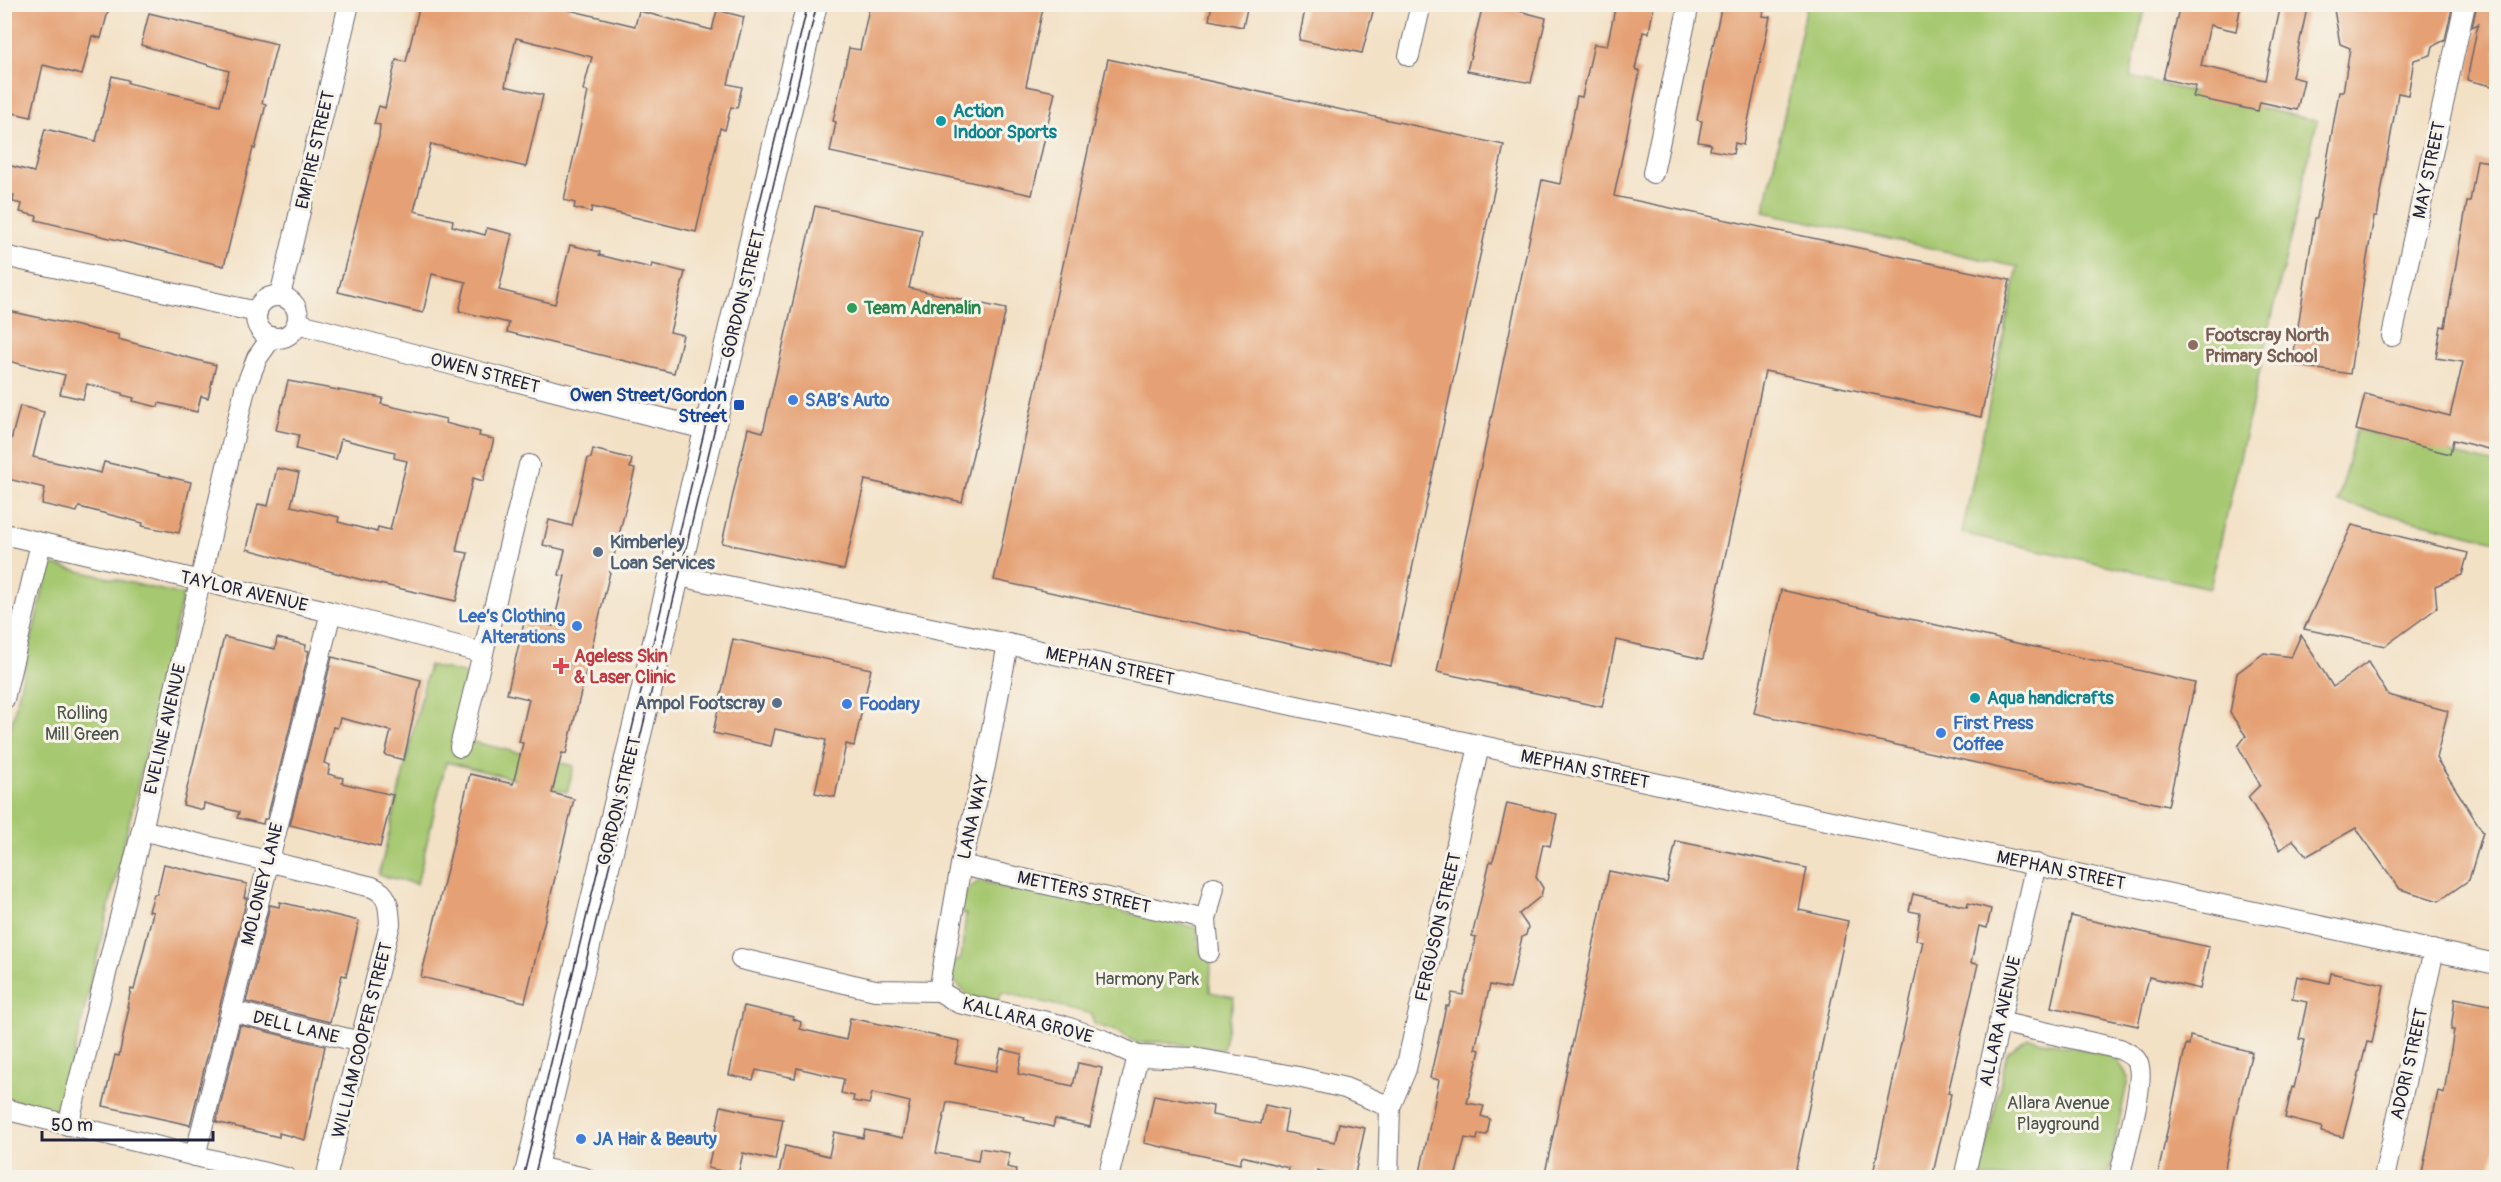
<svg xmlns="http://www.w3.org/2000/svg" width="2501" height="1182" font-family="Pangolin,sans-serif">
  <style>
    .green { fill: #a6c870; stroke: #647556; stroke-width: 1.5 }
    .building { fill: #e5a174 }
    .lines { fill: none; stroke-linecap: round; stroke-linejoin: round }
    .minor-casing { stroke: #6b656c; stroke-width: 22 }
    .primary-casing { stroke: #6b656c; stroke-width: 32 }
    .minor { stroke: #fff; stroke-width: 20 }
    .primary { stroke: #fff; stroke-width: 30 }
    .tram { stroke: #22223b; stroke-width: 1.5 }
    .culture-dot { fill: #0f9aa8; stroke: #f7f3e8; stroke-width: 2 }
    .leisure-dot { fill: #2e9e5b; stroke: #f7f3e8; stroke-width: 2 }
    .education-dot { fill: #8d6e63; stroke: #f7f3e8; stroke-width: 2 }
    .shop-dot { fill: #3f7fe0; stroke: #f7f3e8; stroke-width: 2 }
    .transit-dot { fill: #1a4fb4; stroke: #f7f3e8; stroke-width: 2 }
    .service-dot { fill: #5c6f8a; stroke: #f7f3e8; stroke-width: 2 }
    .health-dot { fill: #e0444e; stroke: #f7f3e8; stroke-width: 2 }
    .labels { text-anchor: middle; stroke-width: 6; stroke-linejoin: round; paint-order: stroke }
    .culture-label { font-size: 18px; font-weight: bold; fill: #0d838f; stroke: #f7f3e8; text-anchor: start }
    .street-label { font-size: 18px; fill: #22223b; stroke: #f7f3e8 }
    .leisure-label { font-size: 18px; font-weight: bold; fill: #27864d; stroke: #f7f3e8; text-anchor: start }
    .education-label { font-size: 18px; font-weight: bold; fill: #785e54; stroke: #f7f3e8; text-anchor: start }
    .transit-label { font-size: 18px; font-weight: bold; fill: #164399; stroke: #f7f3e8; text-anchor: end }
    .shop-label { font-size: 18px; font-weight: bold; fill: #366cbe; stroke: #f7f3e8; text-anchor: start }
    .service-label { font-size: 18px; font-weight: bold; fill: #4e5e75; stroke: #f7f3e8; text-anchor: start }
    .health-label { font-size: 18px; font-weight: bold; fill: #be3a42; stroke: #f7f3e8; text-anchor: start }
    .park-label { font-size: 18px; fill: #4a544b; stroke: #f7f3e8 }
  </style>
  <rect width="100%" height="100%" fill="#f7f3e8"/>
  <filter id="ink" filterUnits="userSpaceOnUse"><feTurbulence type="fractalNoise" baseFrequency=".0167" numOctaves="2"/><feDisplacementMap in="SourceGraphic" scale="12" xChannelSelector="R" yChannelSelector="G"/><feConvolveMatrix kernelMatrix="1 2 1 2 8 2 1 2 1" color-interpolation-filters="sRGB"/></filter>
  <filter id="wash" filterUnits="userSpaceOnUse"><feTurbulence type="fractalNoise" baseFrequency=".008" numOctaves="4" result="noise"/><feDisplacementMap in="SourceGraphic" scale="24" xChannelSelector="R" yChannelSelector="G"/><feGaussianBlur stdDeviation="1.35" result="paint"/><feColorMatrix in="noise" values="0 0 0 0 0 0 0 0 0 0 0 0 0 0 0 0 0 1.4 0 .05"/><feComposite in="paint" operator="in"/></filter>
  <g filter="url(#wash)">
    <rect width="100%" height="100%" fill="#f3e1c6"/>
    <g class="green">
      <path d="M1807,5H2145L2130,77L2317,121L2210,588L1962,533L2018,267L1764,212Z"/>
      <path d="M2356,430L2496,464V541L2338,502Z"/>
      <path d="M49,564L183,595L60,1112L4,1098L5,752Z"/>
      <path d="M429,665L467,674L453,737L574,766L567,792L446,762L417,884L379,875Z"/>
      <path d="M979,881L1198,928L1200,951L1211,962L1210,992L1234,997L1223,1049L1159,1042L1137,1043L1118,1032L1094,1024L1092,1014L1002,992L997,1002L969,996L953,980V962L961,959L966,914L958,911L966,891Z"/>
      <path d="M2028,1038L2115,1056L2128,1078L2108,1177L1980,1178L2007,1053Z"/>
    </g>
    <g id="blocks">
      <g class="building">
        <path d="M4,4H110L101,38L92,36L82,75L43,65L31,117L4,111Z"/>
        <path d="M420,4H570L569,10L635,26L639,11L712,30L717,10L744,17L728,84L742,87L737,108L731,107L725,130L720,128L696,232L592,207L591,212L574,208L575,203L564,200L588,92L583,90L592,57L516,38L505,86L543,95L526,167L431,144L414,211L453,220L452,226L485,235L487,228L512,234L499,290L555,304L570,245L600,252L599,255L651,268L652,264L685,272L670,332L683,335L674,373L507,332L509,323L459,311L466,282L432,274L423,313L338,292L379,137L380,125L374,124L379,106L385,108L396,60L406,62Z"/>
        <path d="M870,4H1044L1026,86L1055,92L1032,195L830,152L836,122L833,121L849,48L860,50Z"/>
        <path d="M1212,4H1248L1243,27L1209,20Z"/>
        <path d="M1306,4H1375L1362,53L1299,40Z"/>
        <path d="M1483,4H1492L1546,18L1531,83L1467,71Z"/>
        <path d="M1616,4H1654L1649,33L1643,32L1635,69L1640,71L1614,196L2010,280L1981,417L1765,371L1703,659L1616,640L1602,707L1437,672L1542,180L1560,184L1577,96L1582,97L1594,44L1607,46Z"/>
        <path d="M1722,4H1765L1763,16L1770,17L1743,145L1735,143L1733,154L1710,150L1711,144L1698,142L1702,121L1697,120Z"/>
        <path d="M2180,4H2241L2236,31L2210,25L2201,66L2265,80L2281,4H2308L2292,77L2304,80L2297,110L2260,102L2258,111L2193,97L2196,86L2163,79Z"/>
        <path d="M2333,4H2453L2445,40L2433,46L2431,55L2414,60L2408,95L2398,93L2377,217H2374L2367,258L2350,374L2292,365L2315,218H2317L2339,92H2343L2350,48L2340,44Z"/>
        <path d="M2477,4H2496V87L2467,80L2478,24L2472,27Z"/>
        <path d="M149,13L277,44L262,103L266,104L255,149L253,148L224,266L36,220L37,216L20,212L22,204L13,202L14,195L4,193V164L34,172L45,129L96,141L112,76L128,80V83L220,105L229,71L141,45Z"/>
        <path d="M1108,59L1504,145L1391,666L994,580Z"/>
        <path d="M2477,160L2496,163V352L2491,387L2496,389V451L2453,440L2450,454L2356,430L2365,394L2450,416L2463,362L2436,358L2441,326L2445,327L2467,202H2470Z"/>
        <path d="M815,206L922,230L909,288L1006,309L962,502L865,480L844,570L722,543L748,428L763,432Z"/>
        <path d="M4,310L119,335L118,339L216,365L208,398L201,396L197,412L159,403L158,407L133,401L134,398L122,395V393L87,384L83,399L60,394L65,375L4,360Z"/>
        <path d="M288,381L383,398L381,404L446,419L445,423L480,432L479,436L494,439L483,481L473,478L457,546V551L468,553L456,601L366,581L247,549L258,504L268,506L277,468L299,473L291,506L339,517L338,522L377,532L378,527L390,530L407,461L394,458L395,452L341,439L336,459L296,449L299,435L276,430Z"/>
        <path d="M20,406L44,412L33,457L101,473L104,462L191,482L179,533L142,526L143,523L79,507L77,512L42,504L45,488L4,478V443L10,444Z"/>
        <path d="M593,449L632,459L630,468L635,469L566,754L562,753L552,793L574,799L525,1002L421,977L470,774L513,784L523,743L519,742L529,699L507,694L525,619L553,626L565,576L559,575L565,550L543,545L549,520L572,526L588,458H591Z"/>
        <path d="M2352,525L2468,553L2462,575L2435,586L2437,608L2385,646L2304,629Z"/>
        <path d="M1781,590L2195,683L2168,806L1754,713Z"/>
        <path d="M2301,635L2333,687L2368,662L2388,695L2448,711L2436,758L2483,832L2469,880L2439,901L2400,889L2356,828L2307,856L2293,840L2280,850L2248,797L2260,785L2238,746L2246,736L2230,713L2237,673L2264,653L2291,657Z"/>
        <path d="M224,637L275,649L277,638L306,645L305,650L309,651L267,819H264L263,824L237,818L239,812L204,803L203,810L183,805Z"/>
        <path d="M733,639L871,669L854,746L846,744L835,797L815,793L826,740L775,729L771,746L713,733Z"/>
        <path d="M332,657L421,680L404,760L385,755L391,731L340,718L337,728L333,727L324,763L330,765L328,774L343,778L342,783L393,795L380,847L290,825Z"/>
        <path d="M1507,803L1557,814L1550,846L1543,844L1536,877L1543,888L1541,896L1519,914L1528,927L1526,935L1522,937L1510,989L1490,985L1475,1049L1480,1050L1467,1103L1484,1106L1481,1116L1490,1119L1487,1135L1478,1134L1477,1140L1465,1138L1455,1178H1419L1439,1080L1430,1078L1446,1006H1449L1452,993L1463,995L1476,937L1472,936L1490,861L1492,862L1496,851Z"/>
        <path d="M1676,841L1807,868L1799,910L1848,921L1794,1178H1544L1609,871L1667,883Z"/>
        <path d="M164,864L247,884L244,898H247L190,1125L103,1106L115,1055L119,1056L129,1007H127L131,989L134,990L153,912L149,911L154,894H157Z"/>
        <path d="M1913,894L1967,907L1968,903L1991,909L1987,928L1979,926L1971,963L1978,964L1948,1093L1951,1094L1932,1178H1872L1923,941L1916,940L1920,913L1909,911Z"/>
        <path d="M280,902L359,921L346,976L342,975L330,1022L246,1002L270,905L279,907Z"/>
        <path d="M2071,916L2209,947L2200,989L2149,977L2138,1026L2051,1007Z"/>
        <path d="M2331,973L2384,985L2372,1043L2367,1042L2343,1137L2321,1132L2322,1127L2285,1118L2292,1087L2294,1088L2305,1040L2299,1039L2307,1002L2292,999L2297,976L2329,983Z"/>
        <path d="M2455,998L2496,1006V1146L2489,1178H2421L2438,1091L2444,1093L2454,1030H2451Z"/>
        <path d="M744,1006L794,1017L793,1019L801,1022L800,1029L846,1040L850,1018L960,1041L955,1063L996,1071L1001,1049L1022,1054L1018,1074L1073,1086L1078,1063L1102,1068L1090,1127L1055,1119L1053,1127L1024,1120L1025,1117L947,1102L936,1153L978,1161L980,1148L1010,1153L1007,1167L1016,1169L1015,1178H836L817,1174V1178H778L785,1146L829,1156L834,1132L863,1138L865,1130L903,1138L910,1102L872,1093L869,1104L853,1101L854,1096L841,1093L844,1079L797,1068L795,1078L756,1070L753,1080L729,1075Z"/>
        <path d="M240,1025L325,1046L305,1140L279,1133V1137L216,1122Z"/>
        <path d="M2190,1036L2252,1052L2235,1117L2223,1178H2157L2186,1044L2189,1045Z"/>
        <path d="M1154,1095L1213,1106L1212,1115L1261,1124L1265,1105L1288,1110L1284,1132L1335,1142L1339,1123L1365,1128L1354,1178L1317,1170L1316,1178H1287L1289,1168L1242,1156L1240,1164L1144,1143Z"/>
        <path d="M721,1106L752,1113L751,1114L783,1119L775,1160L743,1153L738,1175L708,1168Z"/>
      </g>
    </g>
  </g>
  <g filter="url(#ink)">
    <use href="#blocks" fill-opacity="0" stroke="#6b656c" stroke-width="1.5"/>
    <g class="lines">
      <defs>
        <g id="minor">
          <path d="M1409,56L1421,4"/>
          <path d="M1653,173L1689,4"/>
          <path d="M4,256L257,312"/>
          <path d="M280,296L349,4"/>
          <circle cx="277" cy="317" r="21"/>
          <path d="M297,323L491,375L709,430"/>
          <path d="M2392,336L2465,4"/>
          <path d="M4,534L331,612L483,653"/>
          <path d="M674,575L1008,644L2496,964"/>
          <path d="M4,699L41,543"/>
          <path d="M460,747L529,465"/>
          <path d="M142,830L372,887C389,894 389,907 390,924L326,1178"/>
          <path d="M961,865L1206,920"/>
          <path d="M1209,952L1206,920L1214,887"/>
          <path d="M741,959L875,990L939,991L959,1003L1061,1025L1103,1040L1138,1056L1194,1058L1298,1077L1345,1088L1390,1107L1388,1178"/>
          <path d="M939,991L961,865L985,766L1008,644"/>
          <path d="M231,1011L361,1042"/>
          <path d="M1999,1022L2120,1049C2127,1053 2134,1055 2138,1063C2146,1082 2124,1154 2119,1178"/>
          <path d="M1390,1107L1406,1069L1479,746"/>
          <path d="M4,1109L286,1178"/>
          <path d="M68,1125L142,830L245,389L257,358L272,337"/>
          <path d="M195,1156L331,612"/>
          <path d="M532,1166L585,1178"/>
          <path d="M1108,1178L1138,1056"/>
          <path d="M1964,1178L2036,864"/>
          <path d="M2384,1178L2434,950"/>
        </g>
        <path id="primary" d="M529,1178L812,4"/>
      </defs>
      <use href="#minor" class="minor-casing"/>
      <use href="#primary" class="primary-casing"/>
      <use href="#minor" class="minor"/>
      <use href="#primary" class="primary"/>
      <g class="tram">
        <path d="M523,1178L808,4"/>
        <path d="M534,1178L817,4"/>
      </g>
    </g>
  </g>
  <g class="culture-dot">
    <circle cx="941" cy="121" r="6"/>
    <circle cx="1975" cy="698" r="6"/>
  </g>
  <circle class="leisure-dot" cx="852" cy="308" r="6"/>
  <circle class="education-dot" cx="2193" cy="345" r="6"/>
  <g class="shop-dot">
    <circle cx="793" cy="400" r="6"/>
    <circle cx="577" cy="626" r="6"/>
    <circle cx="847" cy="704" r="6"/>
    <circle cx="1941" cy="733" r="6"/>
    <circle cx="581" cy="1139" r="6"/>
  </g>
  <rect class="transit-dot" x="733" y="399" width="12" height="12" rx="3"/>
  <g class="service-dot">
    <circle cx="598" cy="552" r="6"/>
    <circle cx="777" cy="703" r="6"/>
  </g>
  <path class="health-dot" d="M558 657h6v6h6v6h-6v6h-6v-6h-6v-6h6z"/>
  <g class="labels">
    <g class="culture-label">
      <text x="953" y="117">Action<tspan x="953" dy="21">Indoor Sports</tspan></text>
      <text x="1987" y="704">Aqua handicrafts</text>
    </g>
    <g class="street-label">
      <text transform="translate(315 150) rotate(-77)" y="6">EMPIRE STREET</text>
      <text transform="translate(2429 170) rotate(-78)" y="6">MAY STREET</text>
      <text transform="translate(743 294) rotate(-76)" y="6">GORDON STREET</text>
      <text transform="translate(485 373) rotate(15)" y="6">OWEN STREET</text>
      <text transform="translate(244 591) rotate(13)" y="6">TAYLOR AVENUE</text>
      <text transform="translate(1110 666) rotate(12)" y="6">MEPHAN STREET</text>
      <text transform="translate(165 729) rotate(-77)" y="6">EVELINE AVENUE</text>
      <text transform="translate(1585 769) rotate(12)" y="6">MEPHAN STREET</text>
      <text transform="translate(619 801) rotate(-76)" y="6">GORDON STREET</text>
      <text transform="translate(973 817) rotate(-77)" y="6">LANA WAY</text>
      <text transform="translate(2061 870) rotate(12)" y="6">MEPHAN STREET</text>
      <text transform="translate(262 884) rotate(-76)" y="6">MOLONEY LANE</text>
      <text transform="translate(1084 892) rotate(13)" y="6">METTERS STREET</text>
      <text transform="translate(1438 927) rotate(-77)" y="6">FERGUSON STREET</text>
      <text transform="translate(1028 1020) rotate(15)" y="6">KALLARA GROVE</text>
      <text transform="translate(2000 1021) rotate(-77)" y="6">ALLARA AVENUE</text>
      <text transform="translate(296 1027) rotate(14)" y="6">DELL LANE</text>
      <text transform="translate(362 1040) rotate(-76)" y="6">WILLIAM COOPER STREET</text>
      <text transform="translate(2409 1064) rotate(-77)" y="6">ADORI STREET</text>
    </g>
    <g class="leisure-label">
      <text x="864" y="314">Team Adrenalin</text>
    </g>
    <g class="education-label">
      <text x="2205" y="341">Footscray North<tspan x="2205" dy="21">Primary School</tspan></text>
    </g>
    <g class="transit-label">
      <text x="727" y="401">Owen Street/Gordon<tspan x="727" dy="21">Street</tspan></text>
    </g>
    <g class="shop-label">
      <text x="805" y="406">SAB’s Auto</text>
      <text x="565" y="622" text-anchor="end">Lee’s Clothing<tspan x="565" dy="21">Alterations</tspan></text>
      <text x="859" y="710">Foodary</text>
      <text x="1953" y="729">First Press<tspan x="1953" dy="21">Coffee</tspan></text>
      <text x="593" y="1145">JA Hair &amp; Beauty</text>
    </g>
    <g class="service-label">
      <text x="610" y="548">Kimberley<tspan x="610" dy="21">Loan Services</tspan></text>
      <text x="765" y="709" text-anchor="end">Ampol Footscray</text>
    </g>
    <g class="health-label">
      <text x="574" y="662">Ageless Skin<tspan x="574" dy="21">&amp; Laser Clinic</tspan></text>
    </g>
    <g class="park-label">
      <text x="82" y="719">Rolling<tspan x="82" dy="21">Mill Green</tspan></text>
      <text x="1147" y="985">Harmony Park</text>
      <text x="2058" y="1109">Allara Avenue<tspan x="2058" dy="21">Playground</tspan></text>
    </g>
  </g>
  <rect width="2501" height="1182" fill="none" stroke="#f7f3e8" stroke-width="24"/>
  <path d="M42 1131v9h171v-9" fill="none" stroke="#22223b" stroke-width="3"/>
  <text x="51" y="1131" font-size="18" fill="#22223b" stroke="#f7f3e8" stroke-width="4.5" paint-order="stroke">50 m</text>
</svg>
